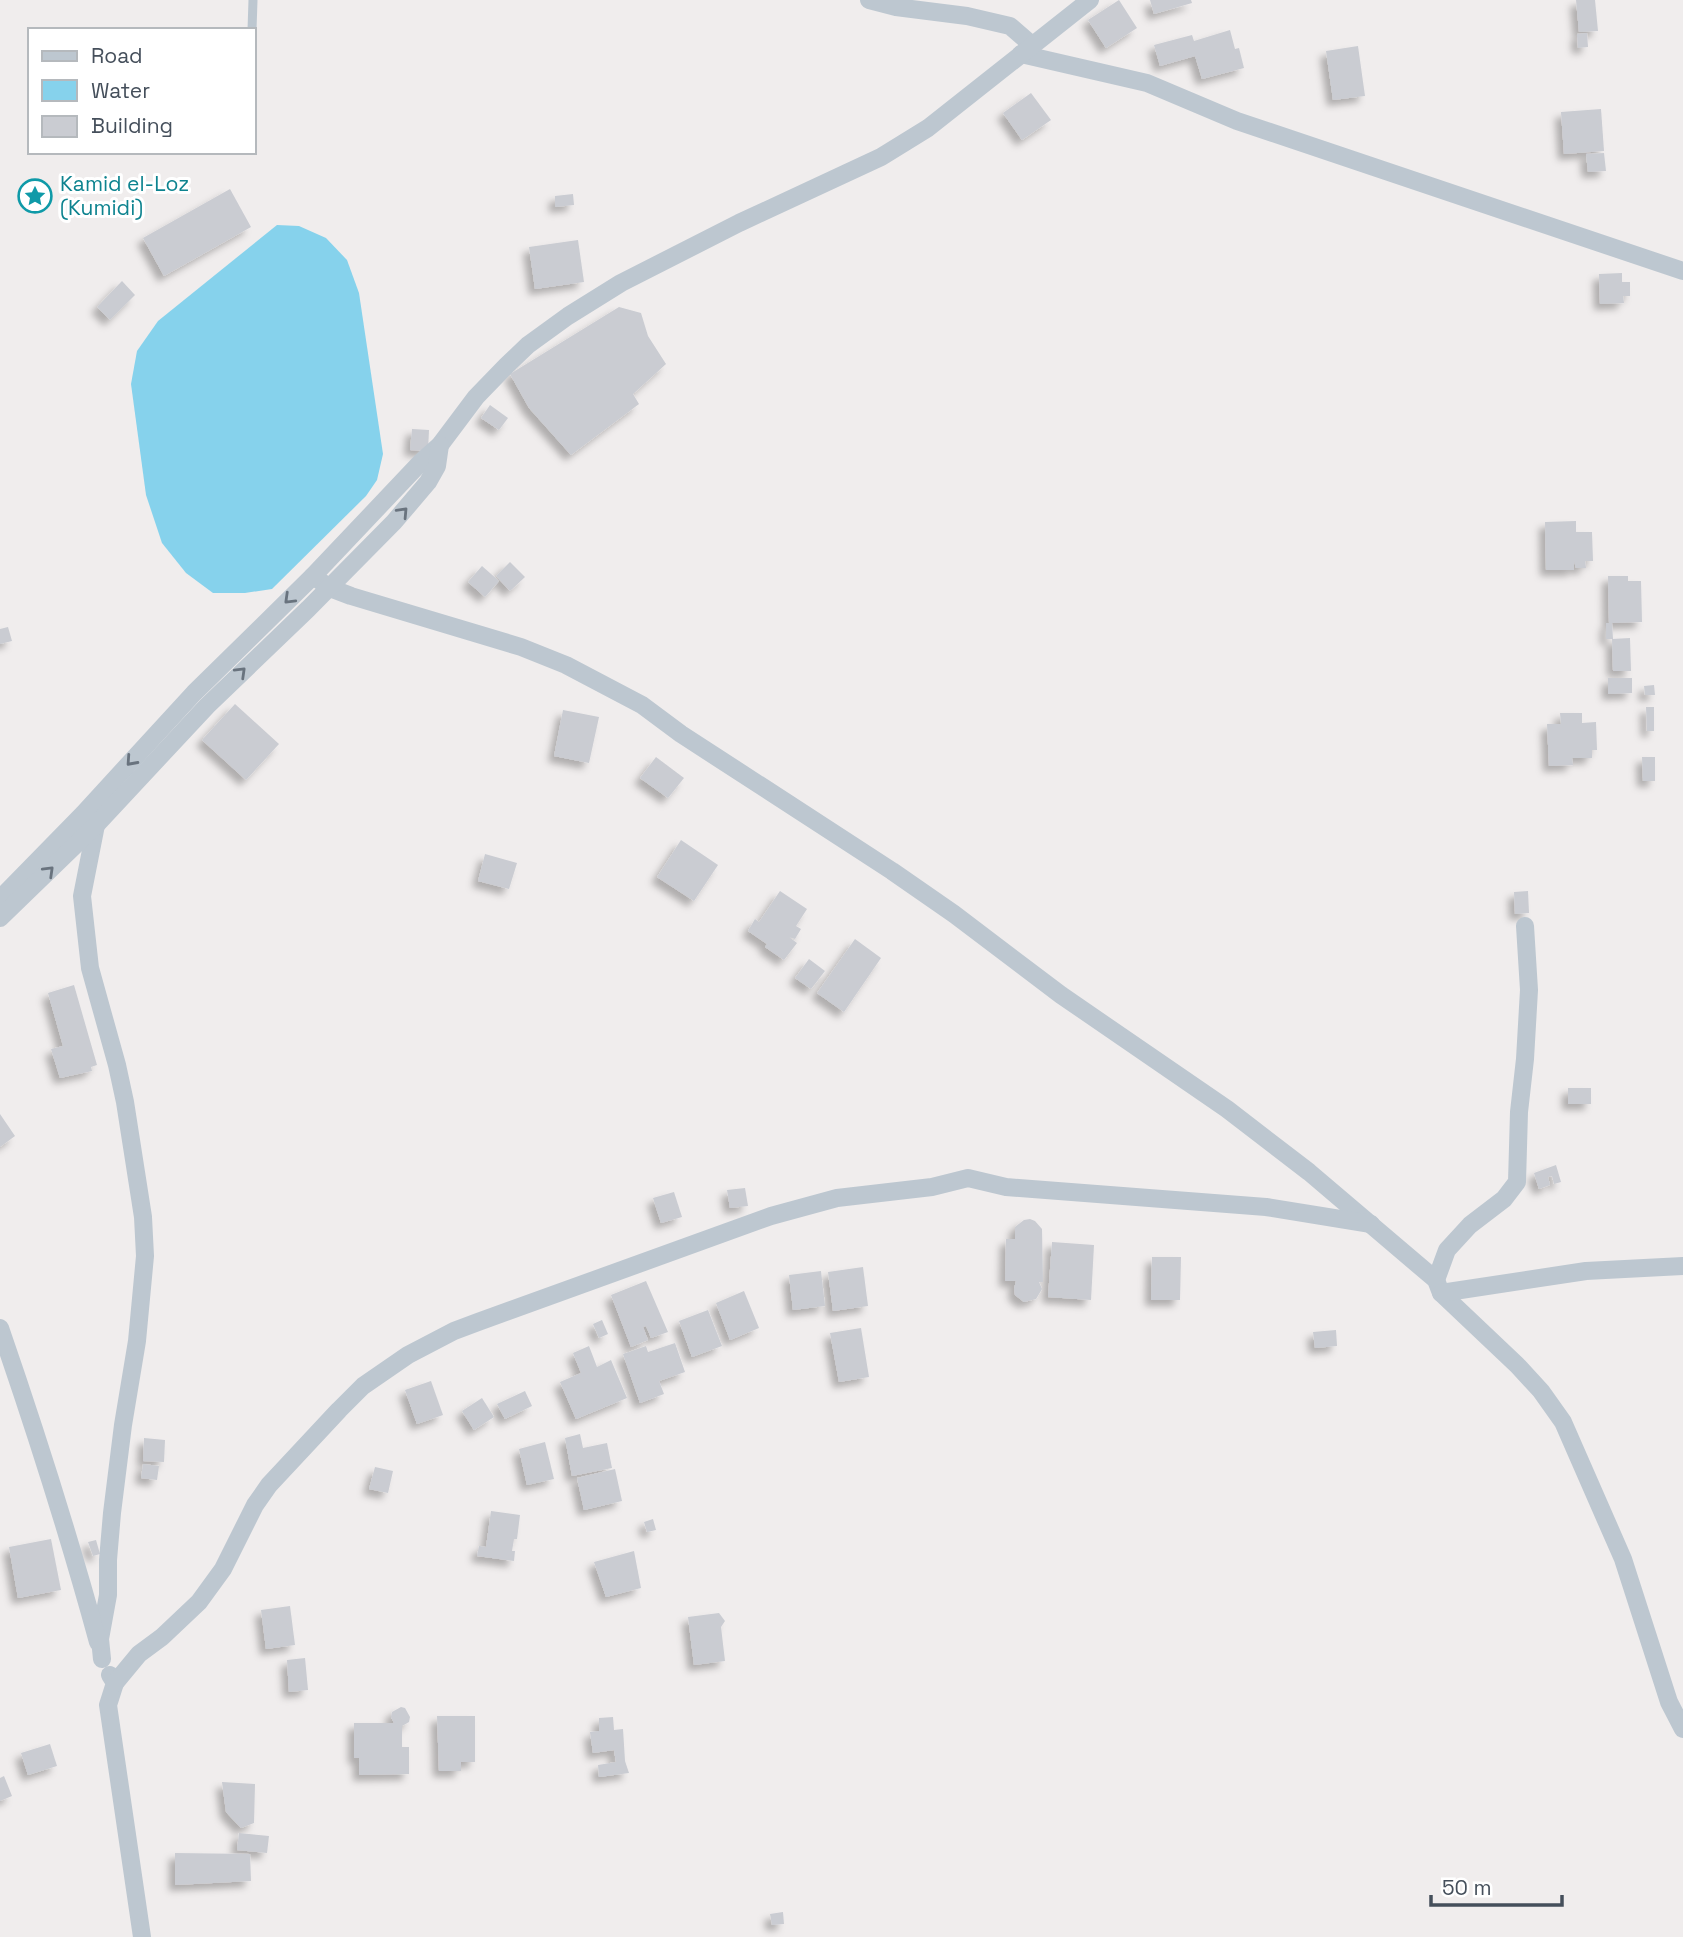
<svg xmlns="http://www.w3.org/2000/svg" width="1683" height="1937" font-family="'Space Grotesk',sans-serif">
  <style>
    .water { fill: #86d2ec }
    .building { fill: #caccd2; filter: url(#shadow) }
    .lines { fill: none; stroke-linecap: round; stroke-linejoin: round }
    .lane { stroke: #bdc7d0; stroke-width: 9 }
    .street { stroke: #bdc7d0; stroke-width: 18 }
    .oneway { stroke: #69737e }
    .labels { text-anchor: middle; stroke-width: 6; stroke-linejoin: round; paint-order: stroke }
    .culture-label { font-size: 21px; fill: #0d838f; stroke: #fff; text-anchor: start }
  </style>
  <defs>
    <filter id="shadow"><feDropShadow dx="-6" dy="6" stdDeviation="3.5" flood-color="#0004"/></filter>
  </defs>
  <rect width="100%" height="100%" fill="#f0eded"/>
  <path class="water" d="M277,225L299,226L326,238L347,260L359,293L383,454L377,480L366,496L272,589L245,593H213L186,573L162,543L146,495L131,384L137,351L158,321Z"/>
  <g class="building">
    <path d="M1119,0L1137,28L1106,48L1088,20Z"/>
    <path d="M1150,0H1191L1192,3L1154,14Z"/>
    <path d="M1576,0H1595L1598,31L1579,32Z"/>
    <path d="M1230,30L1235,49L1239,48L1244,68L1202,79L1195,56L1160,66L1154,45L1192,35L1194,41Z"/>
    <path d="M1587,33L1588,47L1578,48L1577,34Z"/>
    <path d="M1358,46L1365,96L1333,100L1326,51Z"/>
    <path d="M1031,93L1051,120L1022,140L1003,113Z"/>
    <path d="M1601,109L1604,151L1564,154L1561,112Z"/>
    <path d="M1604,153L1606,171L1588,172L1586,154Z"/>
    <path d="M230,189L251,227L164,276L143,238Z"/>
    <path d="M573,194L574,205L555,207V196Z"/>
    <path d="M578,240L584,282L535,289L529,247Z"/>
    <path d="M1622,273V282H1630V296H1623L1624,303L1600,304L1599,274Z"/>
    <path d="M122,281L135,295L110,320L97,307Z"/>
    <path d="M619,307L641,313L648,336L666,364L633,394L639,404L571,455L529,408L510,374Z"/>
    <path d="M490,405L508,418L499,430L481,418Z"/>
    <path d="M412,429L429,430L428,451L410,450Z"/>
    <path d="M1576,521V532H1592L1593,561H1585L1586,568H1576L1574,561V570H1546L1545,522Z"/>
    <path d="M510,562L525,577L510,591L496,576Z"/>
    <path d="M482,566L499,581L485,597L468,582Z"/>
    <path d="M1608,576H1628V581H1641L1642,622L1612,623L1613,639H1606V623H1609Z"/>
    <path d="M8,627L12,641L0,644V629Z"/>
    <path d="M1630,638L1631,671H1613L1612,639Z"/>
    <path d="M1608,678H1632V693L1608,694Z"/>
    <path d="M1654,685L1655,695H1645L1644,686Z"/>
    <path d="M235,704L279,744L246,780L202,740Z"/>
    <path d="M1646,707H1654V731H1647Z"/>
    <path d="M563,710L599,717L589,763L554,756Z"/>
    <path d="M1560,713H1582V723L1596,722L1597,750H1592V758H1572L1573,765L1549,766L1547,724H1561Z"/>
    <path d="M656,757L684,778L668,798L640,778Z"/>
    <path d="M1642,757H1655V781H1643Z"/>
    <path d="M681,840L718,865L694,901L657,877Z"/>
    <path d="M485,854L517,863L509,889L478,881Z"/>
    <path d="M780,891L807,909L796,926L801,929L795,939L789,937L797,943L784,960L765,947L767,944L748,931L755,919L759,922Z"/>
    <path d="M1528,891L1529,913L1515,914L1514,892Z"/>
    <path d="M855,939L881,958L844,1012L817,993Z"/>
    <path d="M809,959L825,971L811,989L795,978Z"/>
    <path d="M74,985L97,1065L91,1067L92,1071L60,1078L51,1049L63,1046L48,993Z"/>
    <rect x="1568" y="1088" width="23" height="16"/>
    <path d="M0,1114L15,1136L0,1147Z"/>
    <path d="M1556,1165L1561,1182L1554,1184L1552,1176L1548,1177L1550,1185L1539,1189L1534,1173Z"/>
    <path d="M745,1188L748,1206L730,1208L727,1190Z"/>
    <path d="M674,1192L682,1217L661,1223L653,1198Z"/>
    <path d="M1030,1219L1035,1221L1042,1229L1043,1282H1039L1042,1289L1036,1299L1024,1302L1015,1295L1014,1289L1016,1281H1005L1006,1239H1015V1227L1024,1220Z"/>
    <path d="M1052,1242L1094,1245L1091,1300L1048,1297Z"/>
    <path d="M1152,1257H1181L1180,1300H1151Z"/>
    <path d="M863,1267L868,1306L833,1311L828,1272Z"/>
    <path d="M821,1271L825,1306L793,1310L789,1275Z"/>
    <path d="M646,1281L668,1332L651,1338L646,1326L643,1327L648,1340L631,1347L611,1295Z"/>
    <path d="M744,1291L759,1328L730,1340L716,1303Z"/>
    <path d="M708,1310L722,1346L692,1357L679,1321Z"/>
    <path d="M602,1320L608,1334L599,1338L593,1324Z"/>
    <path d="M861,1328L869,1377L839,1382L830,1333Z"/>
    <path d="M1336,1330L1337,1346L1315,1348L1313,1332Z"/>
    <path d="M675,1343L685,1372L659,1381L664,1394L640,1403L623,1354L646,1346L648,1352Z"/>
    <path d="M589,1346L597,1367L611,1360L627,1398L576,1419L560,1382L581,1373L573,1353Z"/>
    <path d="M431,1381L443,1415L417,1424L405,1390Z"/>
    <path d="M525,1391L532,1406L505,1419L497,1404Z"/>
    <path d="M482,1398L494,1417L474,1430L462,1411Z"/>
    <path d="M580,1434L583,1448L607,1443L612,1468L572,1476L565,1438Z"/>
    <path d="M144,1438L165,1440L164,1462L143,1461Z"/>
    <path d="M545,1442L554,1479L527,1485L519,1449Z"/>
    <path d="M143,1464L159,1466L157,1480L141,1478Z"/>
    <path d="M375,1467L393,1471L388,1493L369,1489Z"/>
    <path d="M615,1469L622,1501L584,1510L577,1478Z"/>
    <path d="M491,1511L520,1515L517,1539H514L512,1551H515L514,1561L477,1556L479,1546L486,1547Z"/>
    <path d="M653,1519L656,1530L647,1532L644,1522Z"/>
    <path d="M51,1539L61,1590L18,1598L9,1547Z"/>
    <path d="M96,1540L100,1554L93,1556L88,1542Z"/>
    <path d="M634,1551L641,1588L606,1597L594,1562Z"/>
    <path d="M290,1606L295,1645L266,1649L261,1610Z"/>
    <path d="M719,1613L725,1621L721,1627L725,1661L694,1665L688,1617Z"/>
    <path d="M305,1658L308,1690L289,1692L287,1660Z"/>
    <path d="M401,1707L405,1708L410,1717L409,1722L402,1726V1747H409V1774L359,1775V1758H354V1723H394L391,1717L392,1712Z"/>
    <path d="M437,1716H475V1762H461V1771H439Z"/>
    <path d="M613,1717L614,1730L623,1729L625,1761L629,1773L599,1777L598,1765L616,1762L614,1750L593,1753L590,1732L599,1731V1718Z"/>
    <path d="M50,1744L57,1766L28,1775L21,1753Z"/>
    <path d="M4,1776L12,1796L0,1801V1778Z"/>
    <path d="M222,1782L255,1784L254,1823L241,1828L226,1812Z"/>
    <path d="M239,1833L269,1836L267,1853L237,1850Z"/>
    <path d="M175,1853L250,1854L251,1881L175,1885Z"/>
    <path d="M783,1912L784,1924L772,1925L770,1914Z"/>
  </g>
  <g class="lines">
    <path class="lane" d="M252,30L253,0"/>
    <g class="street">
      <path d="M869,0L896,7L967,16L1010,26L1032,45"/>
      <path d="M1021,54L1147,83L1237,121L1683,271"/>
      <path d="M313,576L330,588L351,596L521,647L566,665L642,705L681,734L892,871L954,914L1061,995L1227,1109L1309,1172L1436,1280L1441,1293L1517,1365L1541,1391L1563,1422L1623,1559L1669,1702L1683,1729"/>
      <path d="M96,825L82,896L90,968L117,1065L125,1102L143,1217L145,1256L137,1341L123,1425L112,1513L108,1560V1595L100,1639L102,1659"/>
      <path d="M0,899L83,814L194,693L313,576L421,462L440,445L476,397L506,366L528,345L568,316L621,283L739,223L881,157L928,128L1090,0"/>
      <path d="M0,918L96,825L207,706L308,609L394,522L428,482L437,466L440,445"/>
      <path d="M1436,1280L1447,1250L1470,1225L1504,1199L1517,1182L1519,1112L1525,1059L1529,990L1525,926"/>
      <path d="M1441,1293L1586,1271L1683,1266"/>
      <path d="M0,1328C36,1432 69,1536 98,1642"/>
      <path d="M110,1675L115,1683L108,1705L142,1937"/>
      <path d="M115,1683L139,1654L162,1637L199,1602L223,1569L255,1505L269,1485L339,1410L363,1386L408,1355L454,1331L478,1322L771,1216L837,1198L932,1187L968,1178L1006,1187L1266,1207L1371,1224"/>
    </g>
  </g>
  <defs><path id="oneway-chevron" d="M-2-3.5L2.5 0L-2 3.5" fill="none" stroke-width="1.6" stroke-linecap="round" stroke-linejoin="round" transform="scale(1.75)"/></defs>
  <g class="oneway">
    <use href="#oneway-chevron" transform="translate(403 512) rotate(-47)"/>
    <use href="#oneway-chevron" transform="translate(289 599) rotate(136)"/>
    <use href="#oneway-chevron" transform="translate(241 672) rotate(-44)"/>
    <use href="#oneway-chevron" transform="translate(131 761) rotate(132)"/>
    <use href="#oneway-chevron" transform="translate(49 871) rotate(-44)"/>
  </g>
  <defs>
    <symbol id="sight-ring" viewBox="-11 -11 22 22"><circle r="9.5" fill="#fff" stroke="#0f9aa8" stroke-width="1.5"/><path d="M0-6L1.8-2.2L6-1.7L2.9 1.2L3.7 5.4L0 3.3L-3.7 5.4L-2.9 1.2L-6-1.7L-1.8-2.2Z" fill="#0f9aa8"/></symbol>
  </defs>
  <g fill-rule="evenodd">
    <use href="#sight-ring" x="16" y="177" width="38" height="38"/>
  </g>
  <g class="labels">
    <g class="culture-label">
      <text x="60" y="191">Kamid el-Loz<tspan x="60" dy="24">(Kumidi)</tspan></text>
    </g>
  </g>
  <rect x="28" y="28" width="228" height="126" fill="#ffffff" stroke="#b5b9bd" stroke-width="2"/>
  <rect x="42" y="51" width="35" height="10" fill="#bdc7d0" stroke="#b5b9bd" stroke-width="2"/>
  <text x="91" y="63" font-size="21" fill="#454f5b">Road</text>
  <rect x="42" y="80" width="35" height="21" fill="#86d2ec" stroke="#b5b9bd" stroke-width="2"/>
  <text x="91" y="98" font-size="21" fill="#454f5b">Water</text>
  <rect x="42" y="116" width="35" height="21" fill="#caccd2" stroke="#b5b9bd" stroke-width="2"/>
  <text x="91" y="133" font-size="21" fill="#454f5b">Building</text>
  <path d="M1431 1895v10h131v-10" fill="none" stroke="#454f5b" stroke-width="3.5"/>
  <text x="1442" y="1895" font-size="21" fill="#454f5b" stroke="#ffffff" stroke-width="5" paint-order="stroke">50 m</text>
</svg>
